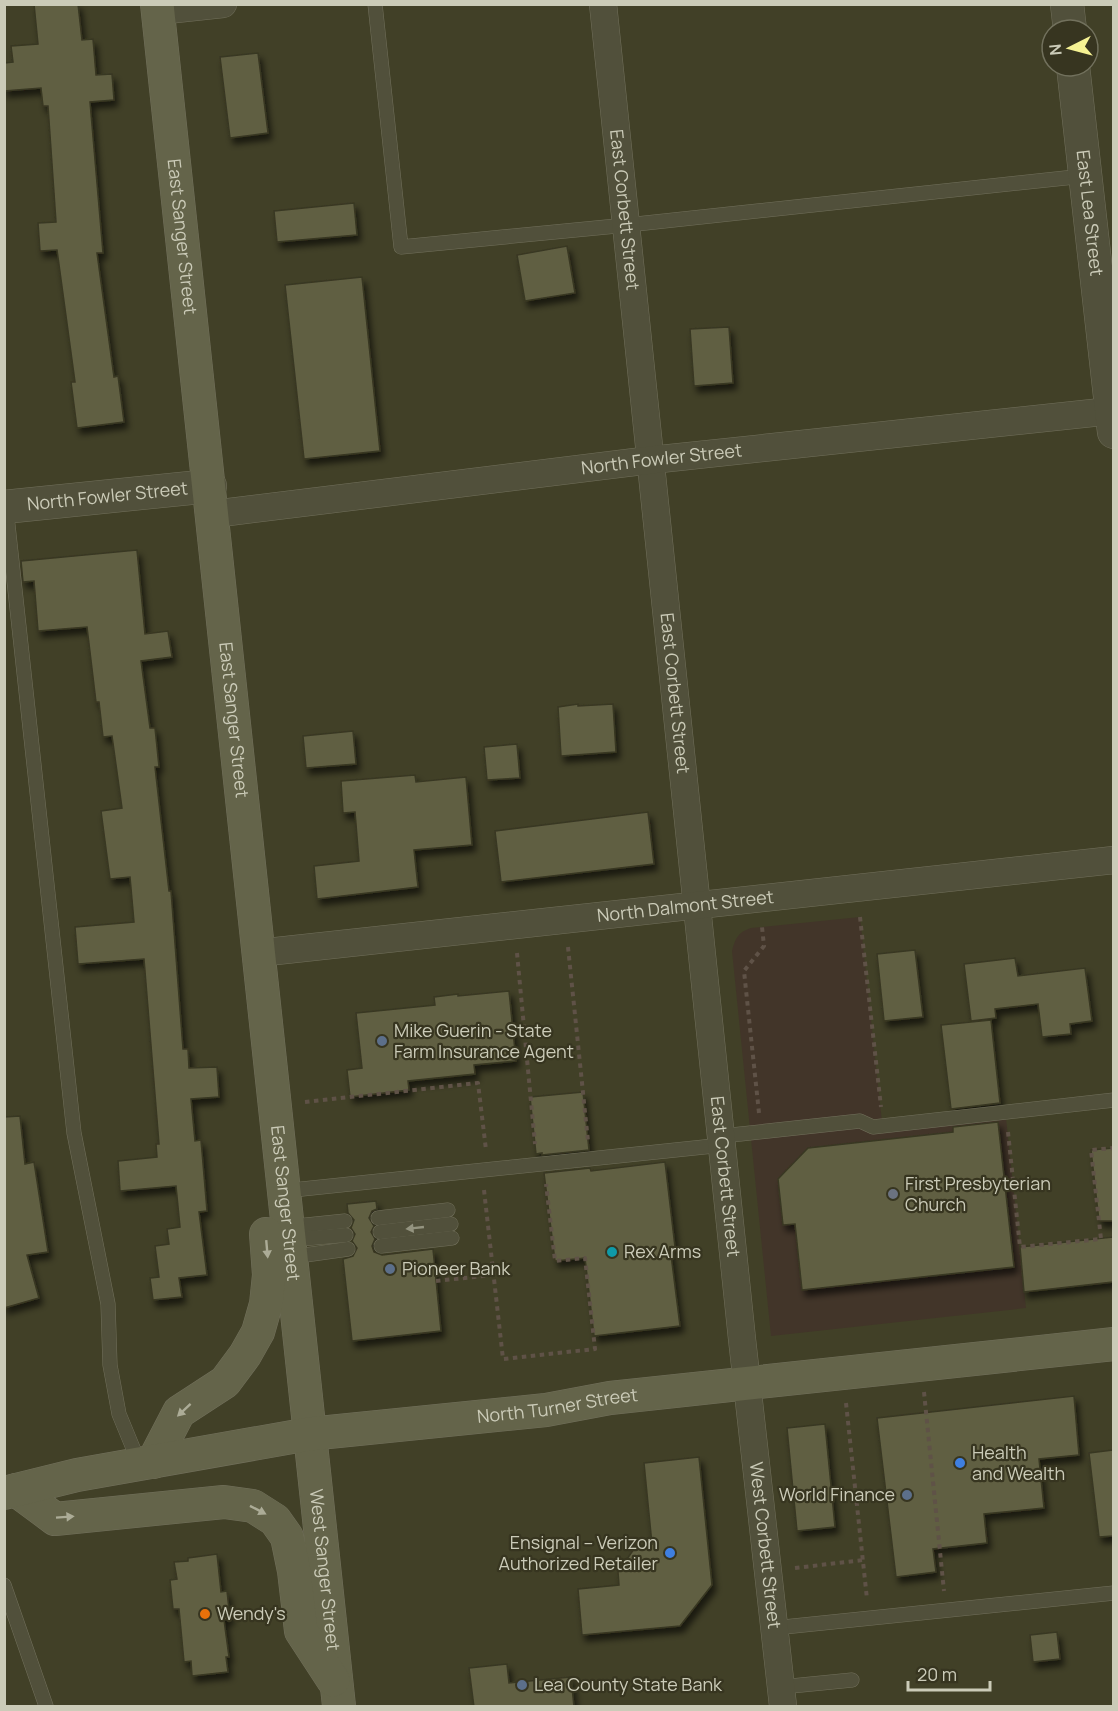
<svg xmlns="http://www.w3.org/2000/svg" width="1118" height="1711" font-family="Manrope,sans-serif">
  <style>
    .green { fill: #423529 }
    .building { fill: #605f43; stroke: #393722; stroke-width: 1.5; filter: url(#shadow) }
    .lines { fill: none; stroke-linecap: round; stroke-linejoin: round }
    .service-casing { stroke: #72705c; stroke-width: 15 }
    .minor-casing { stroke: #72705c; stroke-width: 28 }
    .tertiary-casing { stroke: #72705c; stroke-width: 34 }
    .secondary-casing { stroke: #72705c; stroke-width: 34 }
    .path { stroke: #5f5247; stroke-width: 4; stroke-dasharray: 4.5 4.5; stroke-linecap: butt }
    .service { stroke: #51503b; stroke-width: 14 }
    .minor { stroke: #51503b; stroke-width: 27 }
    .tertiary { stroke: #51503b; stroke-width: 33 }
    .secondary { stroke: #64644a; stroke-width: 33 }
    .oneway { fill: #949480 }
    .oneway2 { fill: #acac97 }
    .service-dot { fill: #5c6f8a; stroke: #373520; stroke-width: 2 }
    .worship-dot { fill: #6b7280; stroke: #373520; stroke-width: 2 }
    .culture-dot { fill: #0f9aa8; stroke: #373520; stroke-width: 2 }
    .shop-dot { fill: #3f7fe0; stroke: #373520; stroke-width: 2 }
    .food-dot { fill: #e8710a; stroke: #373520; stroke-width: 2 }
    .labels { text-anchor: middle; stroke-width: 4.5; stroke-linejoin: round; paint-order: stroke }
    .street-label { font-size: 18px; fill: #cbcbb8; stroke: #373520 }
    .poi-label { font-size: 18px; fill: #cbcbb8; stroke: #373520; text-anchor: start }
  </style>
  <defs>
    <filter id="shadow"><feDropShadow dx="3.5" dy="6" stdDeviation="3" flood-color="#0009"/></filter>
  </defs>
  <rect width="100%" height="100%" fill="#414027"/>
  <path class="green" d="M860,917L883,1131L1006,1118L1026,1308L771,1336L732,951C735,939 738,932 751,928Z"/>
  <g class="building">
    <path d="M34,4H78L82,40L93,39L96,75L112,74L114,100L90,102L103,253H97L114,377L118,376L124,422L77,428L71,382H75L57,250L40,251L38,223L56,222L48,106H43L41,88L4,91V63L13,62L11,46L38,44Z"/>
    <path d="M258,53L268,133L230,138L220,57Z"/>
    <path d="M354,203L357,235L277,242L274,211Z"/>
    <path d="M567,246L575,293L525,301L517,255Z"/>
    <path d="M362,277L380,451L304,459L285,285Z"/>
    <path d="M729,327L733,383L694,386L690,329Z"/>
    <path d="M137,550L145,634L168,631L172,657L141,661L150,728H155L159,767H155L169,891H171L183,1049H188L189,1068L217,1067L219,1097L191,1099L195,1141L201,1140L207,1211L199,1212L207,1275L179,1278L182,1297L153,1300L150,1278L159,1277L155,1246L169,1244L167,1229L180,1227L176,1186L120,1191L118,1161L157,1157L156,1144H159L144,959L78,964L75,927L134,922L130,877L110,879L101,811L122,808L112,736L103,737L99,702H96L87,627L38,631L34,581L23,582L21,561Z"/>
    <path d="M578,704V706L613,704L616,752L561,756L558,707Z"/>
    <path d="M353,731L356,764L306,768L303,736Z"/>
    <path d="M517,744L520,778L487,780L484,747Z"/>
    <path d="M415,775L416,782L466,777L472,845L414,850L418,887L317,899L314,866L359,861L355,812L343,813L341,781Z"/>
    <path d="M648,812L654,864L501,882L495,831Z"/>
    <path d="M915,950L923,1017L884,1021L877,954Z"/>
    <path d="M1015,958L1018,976L1085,968L1092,1021L1070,1024L1071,1034L1042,1037L1038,1004L995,1009L996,1018L971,1021L964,964Z"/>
    <path d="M509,991L516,1061L474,1065L475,1074L408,1081L409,1090L350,1097L347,1070L362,1068L356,1013L435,1005L434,997L458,994V996Z"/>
    <path d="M991,1020L1000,1103L951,1109L941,1025Z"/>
    <path d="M583,1092L589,1150L542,1155V1153L536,1154L530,1097Z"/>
    <path d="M20,1116L25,1164L34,1162L48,1252L27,1255L39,1298L4,1308V1117Z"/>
    <path d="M998,1122L1014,1267L802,1290L795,1224L783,1225L778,1179L808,1148L953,1132V1127Z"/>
    <path d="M1113,1148V1221H1099L1091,1150Z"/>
    <path d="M665,1162L675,1247H670L680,1326L594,1336L585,1258L555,1261L544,1173L590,1168L591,1171Z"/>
    <path d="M376,1201L377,1209L372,1211L369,1218L374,1226L371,1232L375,1239L372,1246L374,1252L382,1255L433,1249L441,1331L352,1341L343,1259L353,1256L357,1248L352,1241L355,1234L351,1228L354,1220L348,1213L347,1204Z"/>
    <path d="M1113,1237V1282L1024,1292L1020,1247Z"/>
    <path d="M1074,1396L1079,1455L1039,1459L1044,1508L984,1514L987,1543L933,1549L936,1572L896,1577L877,1418Z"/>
    <path d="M825,1424L835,1527L797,1531L787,1428Z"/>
    <path d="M1113,1450V1536L1099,1537L1089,1453Z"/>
    <path d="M699,1457L712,1585L680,1626L582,1635L578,1589L619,1585L618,1572L636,1546L652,1544L644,1463Z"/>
    <path d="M217,1554L221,1592L227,1591L230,1619L224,1620L229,1657H226L228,1672L192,1676L191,1661L184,1662L179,1609H173L170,1580L177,1579L174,1562L188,1561V1558Z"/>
    <path d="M1057,1632L1060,1659L1033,1662L1030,1635Z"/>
    <path d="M507,1664L509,1683L571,1677L574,1707H474L469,1668Z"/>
  </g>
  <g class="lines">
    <defs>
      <g id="service">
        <path d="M375,4L401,247L627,225L1084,176"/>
        <path d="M6,507L74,1133L108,1304L110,1365L119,1414L140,1465"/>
        <path d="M722,1136L860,1121L873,1127L1114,1100"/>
        <path d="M283,1191L723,1145"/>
        <path d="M378,1218L448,1210"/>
        <path d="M287,1227L345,1221"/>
        <path d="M380,1232L451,1224"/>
        <path d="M289,1240L346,1235"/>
        <path d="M381,1246L452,1238"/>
        <path d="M291,1257L348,1249"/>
        <path d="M4,1585L46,1706"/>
        <path d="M774,1628L1114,1593"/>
        <path d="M781,1687L852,1680"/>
      </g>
      <g id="minor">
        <path id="s1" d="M603,4L742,1339L783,1706"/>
        <path d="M158,11L223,4"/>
        <path id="s2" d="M213,514L651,460L1111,411"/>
        <path id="s3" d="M258,953L1114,860"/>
      </g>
      <g id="tertiary">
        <path d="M1067,4L1070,30"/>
        <path id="s4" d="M1073,66L1114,432"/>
        <path id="s5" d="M4,507L210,486"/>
      </g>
      <g id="secondary">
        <path id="s6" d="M157,4L339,1706"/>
        <path d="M153,1462L179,1412L225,1382L245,1355L258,1332L266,1304L269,1275L266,1234"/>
        <path d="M16,1490L55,1519L224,1502L253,1506L275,1520L287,1537L294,1571L301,1631L333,1680"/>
        <path id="s7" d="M4,1493L77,1475L309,1434L546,1410L610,1398L1114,1344"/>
      </g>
    </defs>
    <use href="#service" class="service-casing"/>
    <use href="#minor" class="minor-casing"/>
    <use href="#tertiary" class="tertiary-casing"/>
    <use href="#secondary" class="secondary-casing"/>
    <g class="path">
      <path d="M860,917L881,1107"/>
      <path d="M568,947L588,1141"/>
      <path d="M517,953L535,1144"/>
      <path d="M305,1102L478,1083L486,1150"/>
      <path d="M759,1113L744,971L764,946L762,927"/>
      <path d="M1008,1132L1020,1247L1101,1239L1091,1150L1114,1148"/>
      <path d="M484,1190L503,1359L595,1349L585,1258L555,1261L546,1184"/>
      <path d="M436,1281L493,1275"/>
      <path d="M924,1392L944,1591"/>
      <path d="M846,1403L867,1599"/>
      <path d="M795,1568L863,1560"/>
    </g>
    <use href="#service" class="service"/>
    <use href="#minor" class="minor"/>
    <use href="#tertiary" class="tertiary"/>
    <use href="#secondary" class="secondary"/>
  </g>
  <defs><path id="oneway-solid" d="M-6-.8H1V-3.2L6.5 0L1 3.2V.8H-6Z" transform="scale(1.5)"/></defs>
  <use class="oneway" href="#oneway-solid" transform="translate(415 1228) rotate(174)"/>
  <g class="oneway2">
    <use href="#oneway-solid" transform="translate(267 1249) rotate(85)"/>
    <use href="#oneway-solid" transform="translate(184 1410) rotate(137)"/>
    <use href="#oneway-solid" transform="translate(258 1510) rotate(27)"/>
    <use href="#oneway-solid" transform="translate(65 1517) rotate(-4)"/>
  </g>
  <g class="service-dot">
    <circle cx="382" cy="1041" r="6"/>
    <circle cx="390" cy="1269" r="6"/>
    <circle cx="907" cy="1495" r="6"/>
    <circle cx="522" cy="1685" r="6"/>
  </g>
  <circle class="worship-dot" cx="893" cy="1194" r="6"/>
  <circle class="culture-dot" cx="612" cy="1252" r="6"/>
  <g class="shop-dot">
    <circle cx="960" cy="1463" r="6"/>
    <circle cx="670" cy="1553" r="6"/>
  </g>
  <circle class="food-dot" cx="205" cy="1614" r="6"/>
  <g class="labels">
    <g class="street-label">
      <text dy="6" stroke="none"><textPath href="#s1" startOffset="207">East Corbett Street</textPath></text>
      <text dy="6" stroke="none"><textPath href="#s4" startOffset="148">East Lea Street</textPath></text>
      <text dy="6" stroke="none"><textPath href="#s6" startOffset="234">East Sanger Street</textPath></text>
      <text dy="6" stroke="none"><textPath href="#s2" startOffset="452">North Fowler Street</textPath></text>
      <text dy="6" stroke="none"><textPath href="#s5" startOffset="104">North Fowler Street</textPath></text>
      <text dy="6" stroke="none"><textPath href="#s1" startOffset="693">East Corbett Street</textPath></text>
      <text dy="6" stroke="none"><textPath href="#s6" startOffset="720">East Sanger Street</textPath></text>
      <text dy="6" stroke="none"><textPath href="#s3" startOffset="430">North Dalmont Street</textPath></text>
      <text dy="6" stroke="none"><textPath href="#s1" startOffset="1179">East Corbett Street</textPath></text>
      <text dy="6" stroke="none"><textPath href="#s6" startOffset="1206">East Sanger Street</textPath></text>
      <text dy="6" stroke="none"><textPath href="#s7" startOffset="561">North Turner Street</textPath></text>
      <text dy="6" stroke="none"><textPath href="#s1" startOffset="1550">West Corbett Street</textPath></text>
      <text dy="6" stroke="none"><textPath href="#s6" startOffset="1575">West Sanger Street</textPath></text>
    </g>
    <g class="poi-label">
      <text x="394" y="1037">Mike Guerin - State<tspan x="394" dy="21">Farm Insurance Agent</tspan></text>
      <text x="905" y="1190">First Presbyterian<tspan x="905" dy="21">Church</tspan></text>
      <text x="624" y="1258">Rex Arms</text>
      <text x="402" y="1275">Pioneer Bank</text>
      <text x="972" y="1459">Health<tspan x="972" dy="21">and Wealth</tspan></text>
      <text x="895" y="1501" text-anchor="end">World Finance</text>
      <text x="658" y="1549" text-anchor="end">Ensignal – Verizon<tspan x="658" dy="21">Authorized Retailer</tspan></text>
      <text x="217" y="1620">Wendy's</text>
      <text x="534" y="1691">Lea County State Bank</text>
    </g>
  </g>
  <rect width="1118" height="1711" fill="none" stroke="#cbcbb8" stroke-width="12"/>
  <g transform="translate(1070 48) rotate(264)"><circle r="28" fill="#373520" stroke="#72715d" stroke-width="1.5"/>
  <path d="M0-4.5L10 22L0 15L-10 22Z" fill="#f6f393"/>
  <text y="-9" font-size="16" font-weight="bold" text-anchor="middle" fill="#cbcbb8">N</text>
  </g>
  <path d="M908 1681v9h82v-9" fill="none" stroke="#cbcbb8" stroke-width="3"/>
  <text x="917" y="1681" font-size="18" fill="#cbcbb8" stroke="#373520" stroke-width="4.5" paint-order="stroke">20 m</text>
</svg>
